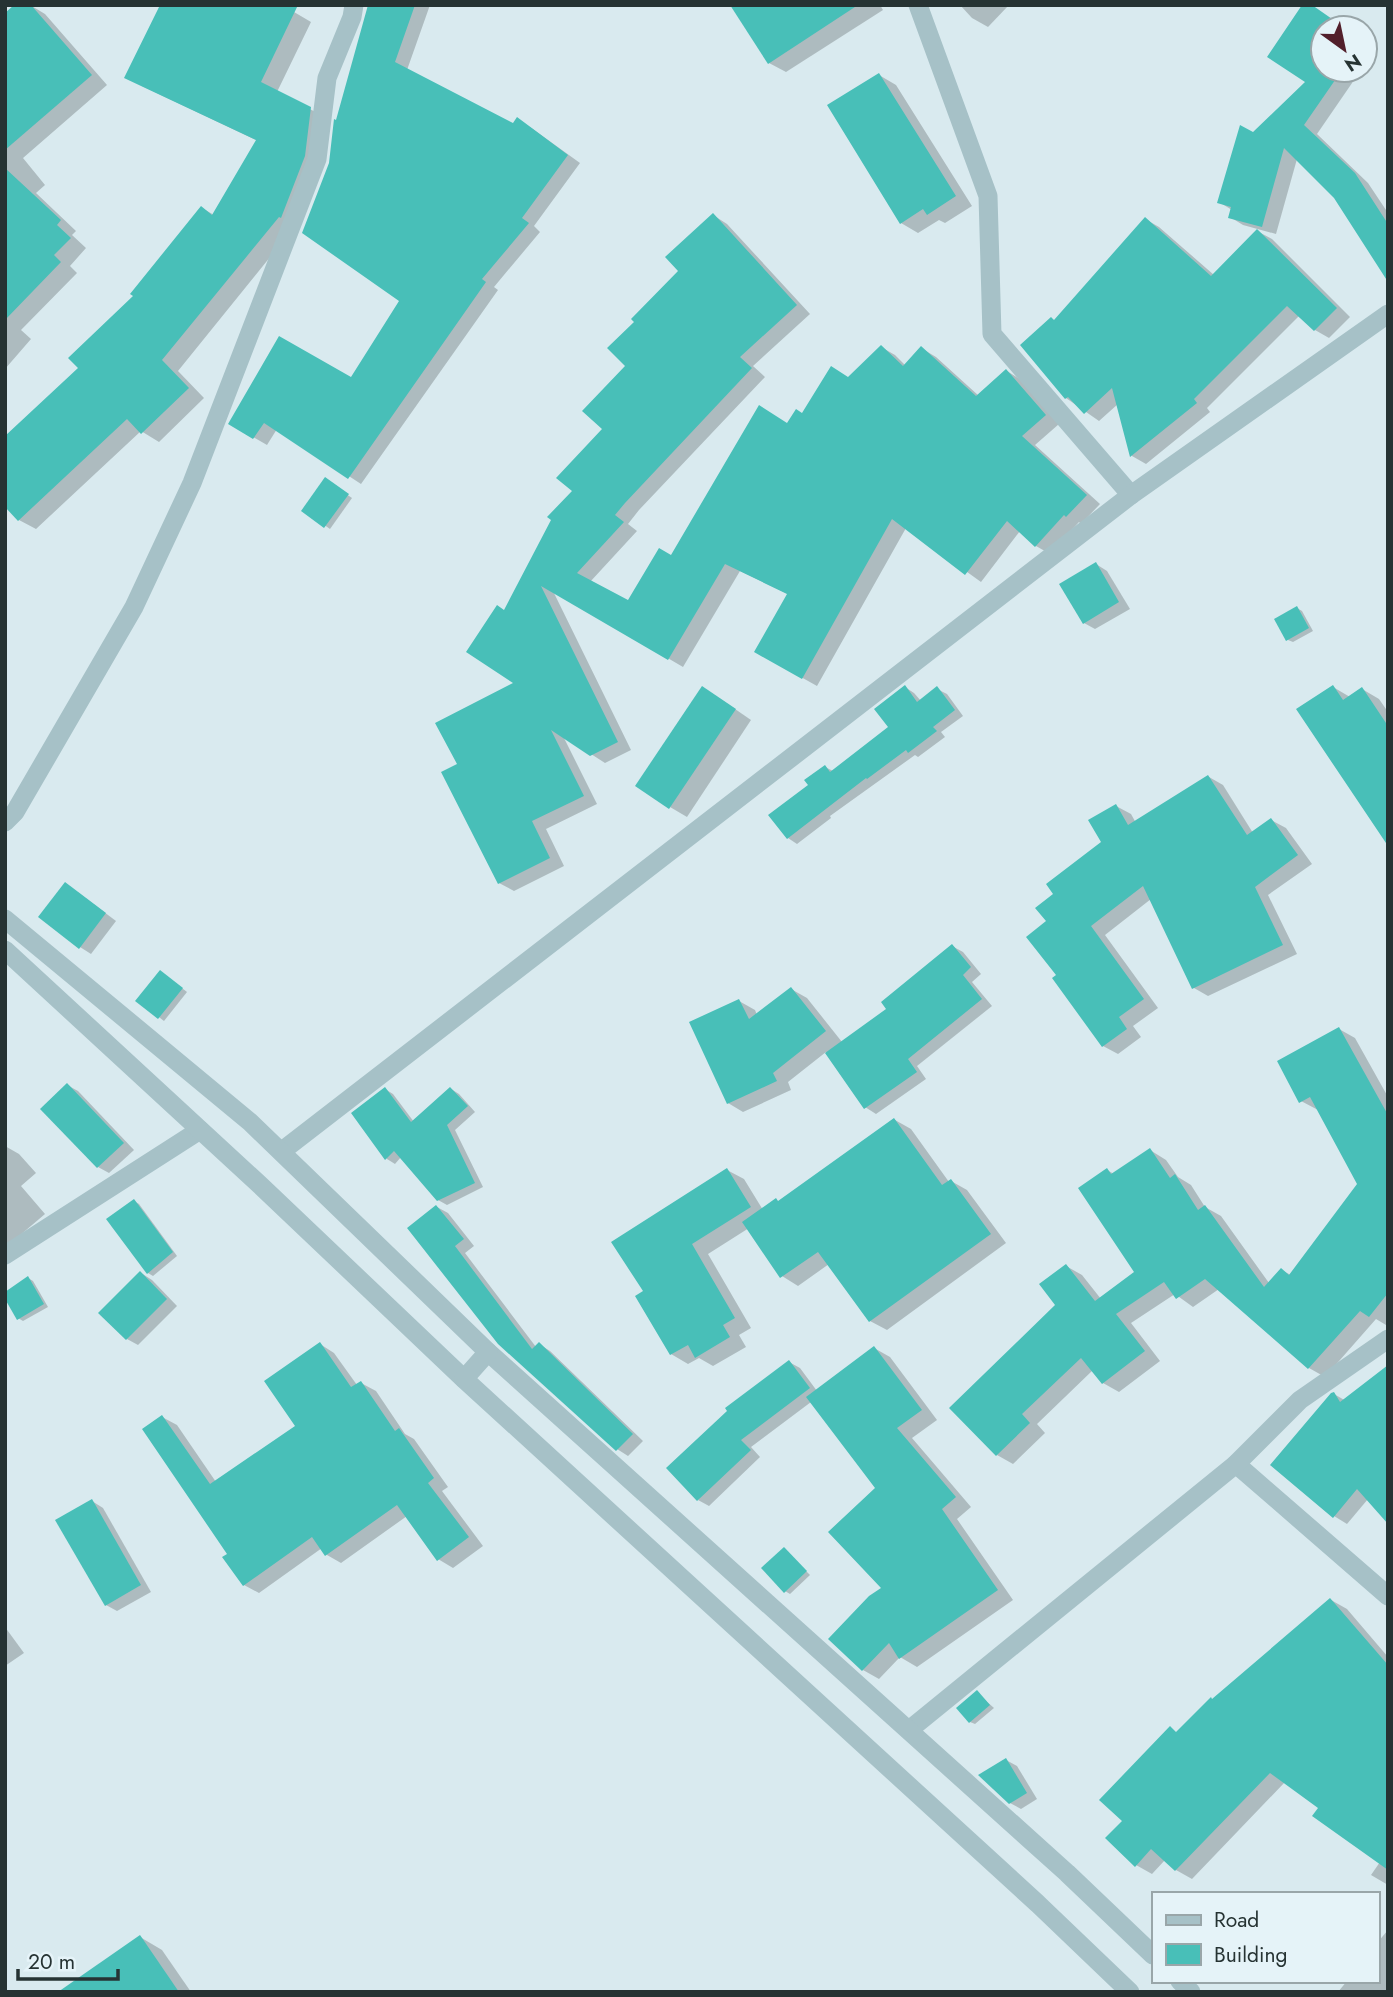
<svg xmlns="http://www.w3.org/2000/svg" width="1393" height="1997" font-family="Jost,sans-serif">
  <style>
    .shadow { fill: #0003 }
    .building { fill: #48bfb8 }
    .lines { fill: none; stroke-linecap: round; stroke-linejoin: round }
    .minor { stroke: #a6c1c7; stroke-width: 19 }
    .tertiary { stroke: #a6c1c7; stroke-width: 19 }
  </style>
  <rect width="100%" height="100%" fill="#d9eaef"/>
  <g class="shadow">
    <path d="M30,5L45,14L107,85L23,158L45,185L36,193L76,231L72,235L86,248L70,266L77,273L21,330L31,339L5,369V115Z"/>
    <path d="M370,5H430L407,70L513,126L530,127L580,163L534,226L540,232L494,287L498,290L361,484L277,429L267,445L230,424L352,379L401,301L330,164Z"/>
    <path d="M732,5H880L883,10L786,72L769,63Z"/>
    <path d="M960,5H1009L988,27L972,18Z"/>
    <path d="M1304,5L1344,28H1323V70H1361L1317,134L1368,183L1388,213V278L1335,197L1297,159L1276,234L1243,225L1230,217L1232,210L1219,202L1253,135L1307,82Z"/>
    <path d="M294,12L311,22L277,92L327,118L296,225L178,371L204,398L159,442L141,431L36,529L19,520L5,505L80,368L202,208L214,215L258,141L142,86Z"/>
    <path d="M1365,42L1375,49L1365,64Z"/>
    <path d="M879,75L896,85L972,206L945,223L939,220L918,233L901,223Z"/>
    <path d="M713,215L727,224L810,314L753,366L765,377L639,510L628,524L637,531L590,582L629,602L672,557L788,425L849,379L881,347L895,355L906,366L921,348L936,357L979,396L1007,371L1021,380L1059,424L1035,445L1100,504L1081,524L1079,522L1050,554L1036,546L1020,531L981,582L906,528L817,686L756,652L788,594L740,571L683,667L553,591L631,750L605,763L563,736L597,804L546,829L564,866L514,891L499,883L459,765L516,683L505,612L574,491L604,429L627,366L637,322L680,271Z"/>
    <path d="M1145,219L1159,227L1214,275L1257,231L1272,239L1350,317L1329,338L1315,330L1300,315L1207,408L1210,412L1146,464L1132,456L1118,404L1099,421L1066,398L1055,321Z"/>
    <path d="M330,483L352,498L330,529L303,510Z"/>
    <path d="M1096,564L1107,571L1130,609L1095,629L1084,623Z"/>
    <path d="M1297,608L1302,611L1313,631L1293,642L1288,640Z"/>
    <path d="M905,687L914,693L921,701L937,689L947,694L963,716L941,732L945,737L918,757L915,755L830,816L831,818L797,844L788,838L811,785L825,767L833,771L891,728Z"/>
    <path d="M1333,687L1350,697L1362,689L1379,699L1388,712V834Z"/>
    <path d="M719,698L751,720L687,817L670,807Z"/>
    <path d="M1209,777L1223,785L1253,833L1271,820L1286,828L1312,864L1268,895L1297,954L1208,996L1194,988L1151,899L1105,935L1158,1008L1133,1026L1141,1037L1118,1054L1103,1046L1058,976L1048,921L1055,894L1103,842L1116,806L1131,814L1136,823Z"/>
    <path d="M76,891L116,921L91,954L80,947Z"/>
    <path d="M952,946L963,952L981,974L972,982L992,1006L917,1066L926,1079L876,1114L865,1107L826,1052L788,1082L791,1090L743,1112L728,1103L739,1001L755,1010L757,1015L791,989L807,998L842,1042L888,1009Z"/>
    <path d="M165,975L187,992L164,1021L138,1001Z"/>
    <path d="M1339,1029L1355,1038L1388,1097L1386,1325L1376,1319L1325,1377L1309,1368L1219,1289L1193,1307L1175,1294L1131,1323L1160,1361L1119,1392L1103,1383L1093,1370L1037,1424L1045,1433L1013,1464L997,1455L1057,1305L1066,1266L1082,1275L1101,1299L1136,1272L1107,1170L1114,1174L1150,1150L1166,1160L1178,1177L1191,1185L1205,1207L1221,1216L1269,1283L1281,1270L1291,1275L1359,1184L1318,1110L1301,1101Z"/>
    <path d="M67,1085L78,1091L134,1150L109,1173L98,1167Z"/>
    <path d="M385,1089L393,1094L414,1122L451,1089L459,1094L475,1112L455,1130L483,1187L447,1205L438,1200L401,1157L395,1164L387,1159L354,1113Z"/>
    <path d="M895,1120L911,1129L949,1182L951,1181L967,1190L1006,1243L887,1330L870,1321L829,1264L798,1286L782,1276L749,1228L708,1254L751,1328L739,1335L746,1347L713,1366L699,1358L688,1364L671,1354L646,1292L727,1170L744,1179L763,1210L779,1202Z"/>
    <path d="M5,1146L19,1154L36,1173L21,1186L45,1214L5,1248Z"/>
    <path d="M134,1201L139,1204L177,1256L153,1276L148,1273Z"/>
    <path d="M437,1207L448,1213L474,1246L465,1253L536,1347L539,1344L550,1351L643,1441L628,1456L617,1449L499,1343Z"/>
    <path d="M141,1273L152,1280L177,1306L138,1345L127,1339Z"/>
    <path d="M28,1278L33,1281L48,1307L23,1321L18,1318Z"/>
    <path d="M320,1344L334,1353L357,1385L361,1383L376,1391L405,1434L414,1439L448,1487L442,1491L483,1546L453,1568L438,1559L407,1516L341,1563L327,1555L322,1548L259,1593L244,1585L162,1417L177,1425L216,1482L298,1426Z"/>
    <path d="M874,1348L890,1357L937,1420L912,1438L971,1507L957,1519L1013,1600L917,1667L900,1657L879,1679L863,1670L884,1588L877,1488L811,1402L751,1447L760,1457L709,1506L698,1500L789,1362L800,1368L817,1391Z"/>
    <path d="M1334,1394L1346,1401L1368,1499L1347,1524L1334,1516Z"/>
    <path d="M92,1501L103,1508L151,1592L117,1611L106,1605Z"/>
    <path d="M784,1549L810,1575L790,1594L785,1591Z"/>
    <path d="M1331,1600L1347,1609L1388,1657V1885L1371,1875L1380,1862L1321,1807L1285,1782L1192,1879L1176,1870L1165,1860L1152,1874L1136,1865L1124,1821L1178,1733Z"/>
    <path d="M5,1627L24,1653L5,1666Z"/>
    <path d="M977,1693L994,1708L975,1724L970,1722Z"/>
    <path d="M1006,1760L1017,1766L1037,1799L1021,1809L1010,1803Z"/>
    <path d="M1388,1930V1992H1338L1347,1981H1377V1943Z"/>
    <path d="M140,1937L162,1950L191,1992H61Z"/>
  </g>
  <g class="building">
    <path d="M14,5H31L92,75L5,150V13Z"/>
    <path d="M160,5H298L261,82L311,107L305,156L281,218L279,217L162,360L189,388L141,434L127,419L18,521L5,507V436L78,368L68,358L133,296L130,294L201,206L212,215L256,140L124,78Z"/>
    <path d="M368,5H415L395,62L513,123L517,117L568,155L522,218L529,223L482,279L486,282L348,479L264,423L253,439L228,424L279,336L351,377L399,301L302,233L329,163L334,119L336,120Z"/>
    <path d="M730,5H858L768,64Z"/>
    <path d="M1302,5H1312L1345,28H1323V70H1342L1304,125L1355,173L1388,224V282L1334,198L1284,148L1262,227L1228,218L1231,207L1217,203L1240,125L1253,132L1305,82L1267,57Z"/>
    <path d="M879,73L956,196L927,215L923,209L900,224L827,105Z"/>
    <path d="M5,168L61,220L57,225L71,238L54,255L61,262L5,320Z"/>
    <path d="M713,213L797,305L740,357L752,368L625,503L615,515L624,522L577,573L628,600L659,548L671,555L759,405L787,423L796,409L802,413L831,366L848,377L881,345L903,366L921,346L976,396L1006,369L1046,415L1022,436L1087,495L1066,517L1064,515L1035,547L1007,521L965,575L892,519L802,679L754,652L787,594L725,564L668,660L541,586L618,742L590,756L551,730L584,796L532,821L550,858L498,884L441,772L457,764L435,723L513,683L466,652L497,605L504,610L551,520L547,517L572,491L556,478L602,429L582,411L625,366L607,348L634,322L631,319L678,271L665,257Z"/>
    <path d="M1145,217L1211,276L1257,229L1337,308L1314,331L1287,306L1194,399L1197,403L1130,457L1112,388L1084,414L1068,397L1065,399L1020,345L1051,317L1054,320Z"/>
    <path d="M325,477L349,494L324,528L301,511Z"/>
    <path d="M1096,562L1119,602L1083,624L1059,584Z"/>
    <path d="M1297,606L1309,628L1286,641L1274,619Z"/>
    <path d="M905,685L917,702L937,686L955,710L933,727L937,731L908,753L906,750L867,779L866,778L787,839L768,815L808,785L804,780L825,765L830,772L888,727L874,709Z"/>
    <path d="M1333,685L1343,700L1362,687L1388,726V846L1296,709Z"/>
    <path d="M702,686L736,709L669,809L635,786Z"/>
    <path d="M1208,775L1247,835L1271,818L1298,855L1255,887L1283,945L1192,989L1143,886L1091,926L1144,999L1119,1017L1127,1029L1102,1047L1052,978L1056,975L1026,937L1046,921L1035,908L1053,894L1046,884L1101,842L1088,820L1116,804L1128,825Z"/>
    <path d="M65,882L106,913L79,949L38,917Z"/>
    <path d="M952,944L971,967L963,975L982,999L908,1059L917,1072L864,1109L825,1053L886,1009L881,1002Z"/>
    <path d="M160,970L183,988L158,1019L135,1001Z"/>
    <path d="M791,987L826,1031L773,1073L777,1081L727,1104L689,1022L739,999L749,1019Z"/>
    <path d="M1339,1027L1388,1115V1293L1369,1317L1360,1311L1308,1369L1205,1279L1176,1299L1164,1282L1116,1314L1145,1351L1102,1384L1081,1358L1022,1414L1030,1423L996,1456L949,1408L1055,1305L1039,1284L1066,1264L1095,1301L1134,1272L1078,1188L1107,1168L1111,1174L1150,1148L1170,1178L1175,1174L1198,1210L1205,1205L1264,1287L1281,1268L1289,1275L1357,1184L1310,1097L1299,1103L1277,1061Z"/>
    <path d="M67,1083L124,1143L97,1168L40,1109Z"/>
    <path d="M385,1087L411,1122L450,1087L468,1106L447,1125L475,1183L437,1201L394,1151L385,1160L351,1113Z"/>
    <path d="M894,1118L942,1185L951,1179L991,1234L869,1322L818,1252L780,1278L742,1222L776,1198L778,1201Z"/>
    <path d="M727,1168L751,1207L692,1244L735,1318L723,1325L730,1337L695,1358L688,1345L670,1355L635,1296L643,1291L611,1242Z"/>
    <path d="M134,1199L173,1252L147,1274L106,1219Z"/>
    <path d="M436,1205L464,1239L455,1246L532,1349L539,1342L633,1434L616,1451L498,1344L407,1228Z"/>
    <path d="M140,1271L167,1299L126,1340L98,1313Z"/>
    <path d="M28,1276L44,1304L17,1320L5,1299V1292Z"/>
    <path d="M320,1342L351,1387L361,1381L395,1431L399,1428L434,1478L428,1483L469,1537L437,1561L397,1505L325,1556L312,1537L243,1586L222,1557L227,1554L142,1429L162,1415L210,1484L295,1426L264,1381Z"/>
    <path d="M874,1346L922,1410L897,1428L956,1497L942,1509L998,1590L899,1659L889,1643L862,1671L828,1639L869,1596L881,1588L828,1532L875,1488L806,1397Z"/>
    <path d="M789,1360L810,1388L741,1440L751,1450L697,1501L666,1468L727,1411L725,1408Z"/>
    <path d="M1388,1365V1524L1357,1489L1333,1518L1270,1465L1331,1393L1334,1392L1340,1402Z"/>
    <path d="M92,1499L141,1585L105,1606L55,1520Z"/>
    <path d="M784,1547L807,1571L784,1593L761,1568Z"/>
    <path d="M1330,1598L1388,1665V1870L1312,1816L1318,1808L1270,1773L1175,1871L1151,1849L1135,1867L1105,1838L1122,1821L1099,1800L1170,1726L1176,1732L1211,1697L1212,1699Z"/>
    <path d="M977,1690L990,1705L969,1723L956,1708Z"/>
    <path d="M1006,1758L1027,1793L1009,1804L978,1775Z"/>
    <path d="M140,1935L179,1992H58Z"/>
  </g>
  <g class="lines">
    <g class="minor">
      <path d="M918,5L988,196L992,334L1131,495"/>
      <path d="M5,822L15,812L134,607L192,483L317,159L327,78L352,17L354,5"/>
      <path d="M282,1151L1131,495L1388,314"/>
      <path d="M5,1255L200,1130"/>
      <path d="M1236,1464L1388,1596"/>
      <path d="M909,1730L1236,1464L1300,1400L1388,1339"/>
    </g>
    <g class="tertiary">
      <path d="M5,919L250,1122L488,1352L1067,1873L1153,1955"/>
      <path d="M5,950L260,1185L464,1379L1038,1904L1130,1992"/>
      <path d="M464,1379L488,1352"/>
      <path d="M1180,1981L1191,1992"/>
    </g>
  </g>
  <rect width="1393" height="1997" fill="none" stroke="#263333" stroke-width="14"/>
  <rect x="1152" y="1892" width="228" height="91" fill="#e5f3f8" stroke="#99a6a9" stroke-width="2"/>
  <rect x="1166" y="1915" width="35" height="10" fill="#a6c1c7" stroke="#99a6a9" stroke-width="2"/>
  <text x="1214" y="1927" font-size="21" fill="#263333">Road</text>
  <rect x="1166" y="1944" width="35" height="21" fill="#48bfb8" stroke="#99a6a9" stroke-width="2"/>
  <text x="1214" y="1962" font-size="21" fill="#263333">Building</text>
  <g transform="translate(1344 49) rotate(147)"><circle r="33" fill="#e5f3f8" stroke="#99a6a9" stroke-width="2"/>
  <path d="M0-5L12 26L0 18L-12 26Z" fill="#521f2b"/>
  <text y="-10" font-size="19" font-weight="bold" text-anchor="middle" fill="#263333">N</text>
  </g>
  <path d="M18 1969v10h100v-10" fill="none" stroke="#263333" stroke-width="3.5"/>
  <text x="28" y="1969" font-size="21" fill="#263333" stroke="#e5f3f8" stroke-width="5" paint-order="stroke">20 m</text>
</svg>
